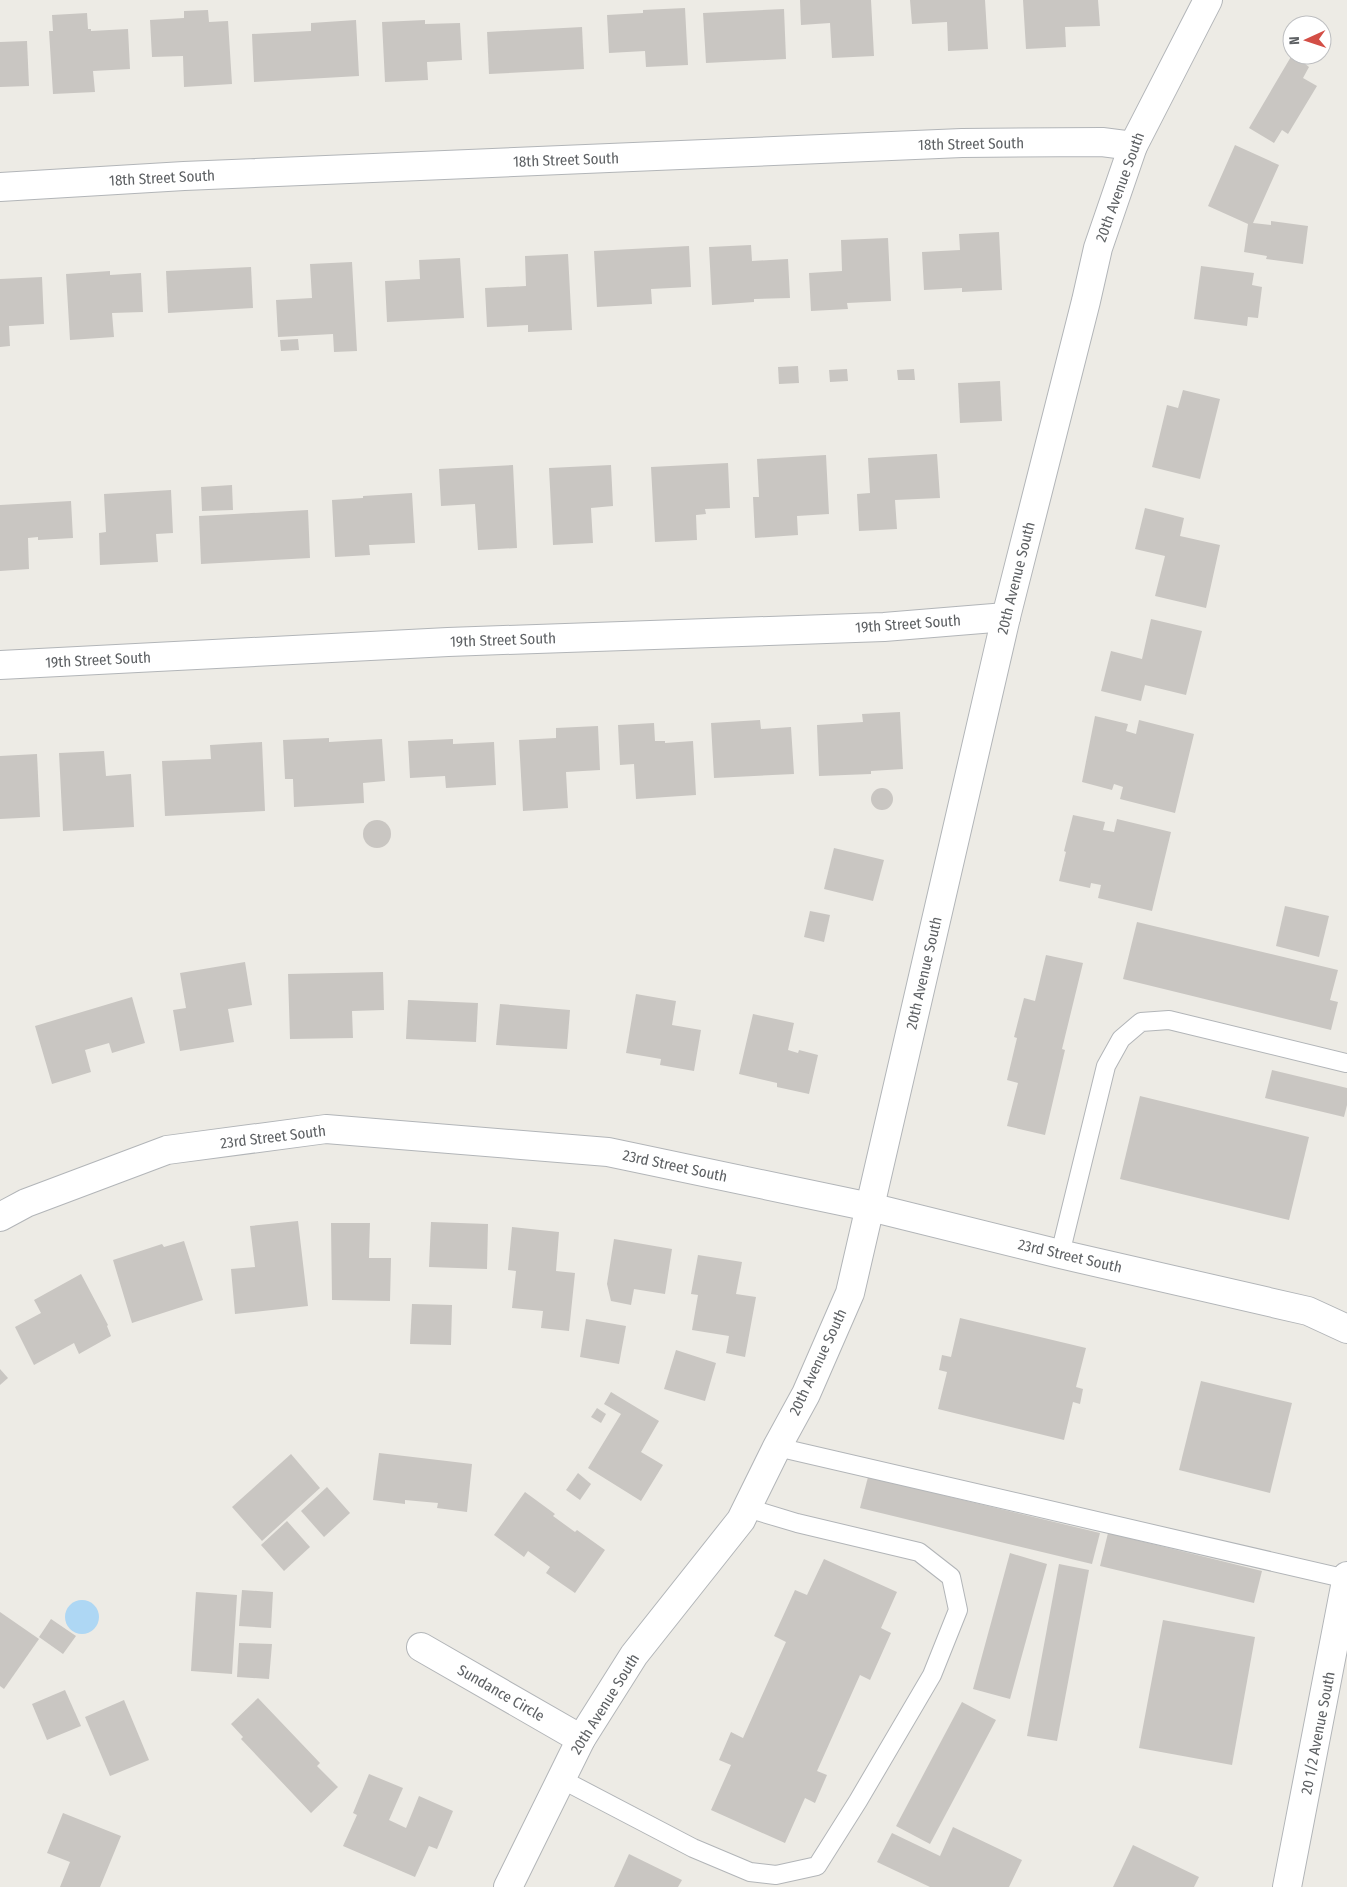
<svg xmlns="http://www.w3.org/2000/svg" width="1347" height="1887" font-family="'Fira Sans Condensed',sans-serif">
  <style>
    .water { fill: #aed7f4 }
    .building { fill: #c9c6c2 }
    .lines { fill: none; stroke-linecap: round; stroke-linejoin: round }
    .service-casing { stroke: #b2b5b8; stroke-width: 20 }
    .minor-casing { stroke: #b2b5b8; stroke-width: 30 }
    .service { stroke: #fff; stroke-width: 18 }
    .minor { stroke: #fff; stroke-width: 28 }
    .labels { text-anchor: middle; stroke-width: 5; stroke-linejoin: round; paint-order: stroke }
    .street-label { font-size: 15px; fill: #5d6063; stroke: #fff }
  </style>
  <rect width="100%" height="100%" fill="#edebe5"/>
  <circle class="water" cx="82" cy="1617" r="17"/>
  <g class="building">
    <path d="M800,0H871L874,56L832,58L830,23L801,25Z"/>
    <path d="M910,0H985L988,49L948,51L947,22L912,24Z"/>
    <path d="M1023,0H1098L1100,26L1065,27L1066,47L1026,49Z"/>
    <path d="M685,8L688,65L646,67L645,51L609,53L607,15L643,13V10Z"/>
    <path d="M784,9L786,59L706,63L703,13Z"/>
    <path d="M208,10L209,22L228,21L232,84L184,87L183,56L152,57L150,20L184,18V11Z"/>
    <path d="M87,13L88,29H91V31L128,29L130,69L93,71L95,92L53,94L49,31H53L52,15Z"/>
    <path d="M356,20L359,76L254,82L252,34L311,31V23Z"/>
    <path d="M425,20V24L460,23L462,60L427,62L428,80L385,82L382,22Z"/>
    <path d="M582,27L584,69L489,74L487,32Z"/>
    <path d="M27,41L29,86L0,87V42Z"/>
    <path d="M1292,55H1309L1304,63L1309,67L1303,78L1317,86L1288,134L1282,130L1274,143L1249,128Z"/>
    <path d="M1235,145L1279,165L1253,223L1271,225V221L1308,226L1303,264L1266,259L1267,256L1244,252L1248,224L1208,206Z"/>
    <path d="M999,232L1002,290L962,292V288L924,290L922,252L960,250L959,234Z"/>
    <path d="M888,238L891,301L847,303L848,309L811,311L809,273L842,271L841,240Z"/>
    <path d="M751,245L752,261L788,259L790,298L754,299V302L712,305L709,247Z"/>
    <path d="M689,246L691,287L651,289L652,304L597,307L594,251Z"/>
    <path d="M568,254L572,330L528,332V325L487,327L485,288L526,286L525,256Z"/>
    <path d="M460,258L464,318L387,322L385,281L420,279L419,260Z"/>
    <path d="M352,262L357,351L334,352L333,334L278,337L276,300L312,298L310,264Z"/>
    <path d="M1201,266L1254,273L1252,285L1262,287L1258,318L1248,317L1247,326L1194,319Z"/>
    <path d="M251,267L253,308L168,313L166,271Z"/>
    <path d="M110,271V275L141,273L143,312L112,313L114,337L70,340L66,274Z"/>
    <path d="M42,277L44,324L9,326L10,346L0,347V279Z"/>
    <path d="M298,339L299,350L281,351L280,340Z"/>
    <path d="M798,366L799,383L779,384L778,367Z"/>
    <path d="M847,369L848,381L830,382L829,370Z"/>
    <path d="M914,369L915,380H898L897,370Z"/>
    <path d="M1000,381L1002,421L960,423L958,383Z"/>
    <path d="M1183,390L1220,399L1200,479L1152,467L1167,405L1178,408Z"/>
    <path d="M937,454L940,498L895,500L897,529L859,531L857,494L870,493L868,458Z"/>
    <path d="M826,455L829,514L797,516L798,535L755,538L753,497H759L757,459Z"/>
    <path d="M728,463L730,508L705,509L706,514L696,515L697,540L655,542L651,467Z"/>
    <path d="M513,465L517,548L478,550L475,504L441,506L439,469Z"/>
    <path d="M611,465L613,506L591,508L593,543L553,545L549,468Z"/>
    <path d="M232,485L233,510L202,511L201,487Z"/>
    <path d="M171,490L173,533L156,534L158,562L100,565L99,533L106,532L104,494Z"/>
    <path d="M412,493L415,543L369,545L370,555L335,557L332,500L363,498V496Z"/>
    <path d="M71,501L73,538L38,540V537L28,538L29,569L0,571V505Z"/>
    <path d="M1145,508L1184,518L1180,536L1220,545L1206,608L1155,596L1165,556L1135,549Z"/>
    <path d="M308,510L310,558L201,564L199,516Z"/>
    <path d="M1151,619L1202,631L1186,695L1145,685L1141,701L1101,691L1111,651L1142,659Z"/>
    <path d="M900,712L903,769L871,771V774L819,776L817,725L863,722L862,714Z"/>
    <path d="M1095,716L1128,724L1126,731L1136,734L1139,720L1194,734L1175,813L1120,799L1123,787L1114,784L1112,790L1082,782Z"/>
    <path d="M760,720L761,729L791,727L794,774L714,778L711,723Z"/>
    <path d="M654,723L655,741H665V743L693,741L696,795L636,799L634,764L620,765L618,725Z"/>
    <path d="M598,726L600,770L566,772L568,808L523,811L519,740L556,738V728Z"/>
    <path d="M329,738V742L382,739L385,781L363,783L364,803L294,807L293,779H285L283,740Z"/>
    <path d="M453,739V744L494,742L496,785L446,788L445,776L410,778L408,741Z"/>
    <path d="M262,742L265,811L165,816L162,761L211,759L210,745Z"/>
    <path d="M104,751L106,776L131,774L134,827L63,831L59,753Z"/>
    <path d="M37,754L40,817L0,819V756Z"/>
    <circle cx="882" cy="799" r="11"/>
    <path d="M1073,815L1105,822L1103,830L1114,832L1117,819L1171,832L1152,911L1098,898L1101,885L1091,883L1090,888L1059,881L1066,852L1064,851Z"/>
    <circle cx="377" cy="834" r="14"/>
    <path d="M834,848L884,860L873,901L824,889Z"/>
    <path d="M1285,906L1329,916L1319,957L1276,946Z"/>
    <path d="M810,911L830,915L824,942L804,937Z"/>
    <path d="M1137,922L1338,970L1330,1000L1338,1002L1331,1030L1123,979Z"/>
    <path d="M1046,955L1083,963L1062,1049L1065,1050L1045,1135L1007,1126L1018,1083L1007,1080L1017,1038L1014,1037L1024,998L1035,1001Z"/>
    <path d="M245,962L252,1005L228,1009L234,1042L180,1051L173,1010L186,1008L180,973Z"/>
    <path d="M383,972L384,1010L352,1011L353,1038L290,1039L288,974Z"/>
    <path d="M636,994L676,1001L672,1025L701,1030L694,1071L660,1065L661,1059L626,1053Z"/>
    <path d="M132,997L145,1043L112,1053L109,1043L85,1050L91,1072L52,1084L35,1026Z"/>
    <path d="M408,1000L478,1003L476,1042L406,1039Z"/>
    <path d="M500,1004L570,1010L567,1049L496,1045Z"/>
    <path d="M753,1014L794,1023L788,1050L798,1053L799,1050L818,1055L809,1094L777,1087V1083L739,1074Z"/>
    <path d="M1272,1070L1347,1088V1105L1344,1117L1265,1098Z"/>
    <path d="M1140,1096L1309,1137L1289,1220L1120,1179Z"/>
    <path d="M298,1221L308,1306L235,1314L231,1269L255,1267L250,1226Z"/>
    <path d="M431,1222L488,1224L487,1269L429,1267Z"/>
    <path d="M331,1223H370L369,1258H391L390,1301L332,1300Z"/>
    <path d="M512,1227L559,1232L556,1271L575,1273L569,1331L541,1328L543,1311L512,1308L516,1271L508,1270Z"/>
    <path d="M614,1239L672,1249L665,1294L634,1289L631,1305L611,1301L607,1284Z"/>
    <path d="M184,1241L203,1300L132,1323L113,1260L162,1244L164,1247Z"/>
    <path d="M698,1255L742,1262L736,1294L756,1297L745,1357L726,1353L729,1336L692,1330L698,1295L691,1294Z"/>
    <path d="M81,1274L108,1325L107,1326L111,1336L79,1354L74,1343L34,1365L15,1327L41,1313L34,1300Z"/>
    <path d="M412,1304L452,1305L451,1345L410,1344Z"/>
    <path d="M960,1318L1086,1348L1076,1387L1083,1389L1080,1404L1073,1402L1064,1440L938,1409L947,1372L939,1370L942,1355L951,1357Z"/>
    <path d="M586,1319L626,1326L619,1364L580,1357Z"/>
    <path d="M676,1350L716,1363L705,1401L664,1389Z"/>
    <path d="M0,1369L8,1378L0,1385Z"/>
    <path d="M1201,1381L1292,1403L1270,1493L1179,1470Z"/>
    <path d="M611,1392L659,1421L641,1452L663,1465L641,1501L588,1468L621,1414L604,1404Z"/>
    <path d="M597,1408L606,1414L601,1423L591,1417Z"/>
    <path d="M379,1453L472,1464L467,1512L437,1508L438,1503L405,1500V1504L373,1500Z"/>
    <path d="M291,1454L320,1488L262,1541L232,1507Z"/>
    <path d="M578,1473L591,1484L580,1500L566,1490Z"/>
    <path d="M868,1477L1100,1533L1092,1564L860,1508Z"/>
    <path d="M327,1487L350,1513L324,1537L301,1511Z"/>
    <path d="M525,1492L555,1514L553,1516L575,1532L577,1530L605,1550L575,1593L546,1573L550,1567L528,1551L524,1557L494,1535Z"/>
    <path d="M287,1521L310,1547L284,1571L261,1545Z"/>
    <path d="M1108,1533L1262,1571L1254,1603L1100,1566Z"/>
    <path d="M1010,1553L1047,1564L1010,1699L973,1689Z"/>
    <path d="M824,1559L897,1592L881,1628L891,1633L870,1680L860,1675L817,1771L827,1775L815,1803L805,1798L785,1843L711,1810L731,1765L719,1760L731,1732L743,1738L786,1642L774,1636L795,1590L807,1595Z"/>
    <path d="M1059,1564L1089,1570L1057,1741L1027,1736Z"/>
    <path d="M242,1590L273,1592L271,1628L239,1626Z"/>
    <path d="M196,1592L237,1595L232,1674L191,1671Z"/>
    <path d="M0,1612L39,1639L4,1689L0,1686Z"/>
    <path d="M51,1619L76,1636L63,1654L39,1637Z"/>
    <path d="M1163,1620L1255,1637L1232,1765L1139,1748Z"/>
    <path d="M239,1643L272,1644L269,1679L237,1677Z"/>
    <path d="M65,1690L81,1726L47,1740L32,1704Z"/>
    <path d="M258,1698L320,1763L317,1766L338,1787L311,1813L241,1739L243,1737L231,1724Z"/>
    <path d="M124,1700L149,1760L110,1776L85,1717Z"/>
    <path d="M962,1702L996,1720L930,1844L896,1826Z"/>
    <path d="M369,1774L403,1788L389,1820L406,1828L419,1796L453,1811L437,1849L429,1846L415,1877L343,1846L357,1815L353,1813Z"/>
    <path d="M63,1813L121,1836L100,1887H60L70,1862L47,1853Z"/>
    <path d="M953,1827L1022,1860L1009,1887H930L877,1862L892,1833L940,1856Z"/>
    <path d="M1133,1845L1199,1877L1194,1887H1113Z"/>
    <path d="M629,1854L682,1880L678,1887H614Z"/>
  </g>
  <g class="lines">
    <defs>
      <g id="service">
        <path d="M1060,1254L1106,1066L1121,1039L1141,1022L1169,1020L1346,1063"/>
        <path d="M777,1447L1347,1579"/>
        <path d="M561,1779L693,1848L750,1872L776,1875L817,1866L858,1801L932,1675L958,1610L951,1577L919,1552L797,1523L747,1508"/>
      </g>
      <g id="minor">
        <path d="M0,187L184,176L962,143L1102,142L1133,146"/>
        <path d="M0,665L448,642L884,627L1006,617"/>
        <path d="M0,1217L26,1203L167,1150L326,1129L608,1152L870,1207L1060,1254L1308,1311L1347,1329"/>
        <path d="M421,1647L581,1739"/>
        <path d="M508,1887L581,1739L634,1655L741,1520L777,1447L806,1394L850,1293L1006,617L1086,301L1098,248L1133,146L1208,0"/>
        <path d="M1287,1887L1347,1576"/>
      </g>
    </defs>
    <use href="#service" class="service-casing"/>
    <use href="#minor" class="minor-casing"/>
    <use href="#service" class="service"/>
    <use href="#minor" class="minor"/>
  </g>
  <g class="labels">
    <g class="street-label">
      <text transform="translate(971 144) rotate(-1)" y="5">18th Street South</text>
      <text transform="translate(566 160) rotate(-2)" y="5">18th Street South</text>
      <text transform="translate(162 178) rotate(-3)" y="5">18th Street South</text>
      <text transform="translate(1120 187) rotate(-70)" y="5">20th Avenue South</text>
      <text transform="translate(1016 578) rotate(-76)" y="5">20th Avenue South</text>
      <text transform="translate(908 624) rotate(-4)" y="5">19th Street South</text>
      <text transform="translate(503 640) rotate(-2)" y="5">19th Street South</text>
      <text transform="translate(98 660) rotate(-3)" y="5">19th Street South</text>
      <text transform="translate(924 973) rotate(-77)" y="5">20th Avenue South</text>
      <text transform="translate(273 1137) rotate(-7)" y="5">23rd Street South</text>
      <text transform="translate(675 1166) rotate(12)" y="5">23rd Street South</text>
      <text transform="translate(1070 1256) rotate(13)" y="5">23rd Street South</text>
      <text transform="translate(818 1362) rotate(-65)" y="5">20th Avenue South</text>
      <text transform="translate(501 1693) rotate(30)" y="5">Sundance Circle</text>
      <text transform="translate(605 1704) rotate(-58)" y="5">20th Avenue South</text>
      <text transform="translate(1318 1733) rotate(-79)" y="5">20 1/2 Avenue South</text>
    </g>
  </g>
  <g transform="translate(1307 40) rotate(267)"><circle r="24" fill="#ffffff" stroke="#bebfc1"/>
  <path d="M0-4L9 19L0 12L-9 19Z" fill="#d34e46"/>
  <text y="-8" font-size="14" font-weight="bold" text-anchor="middle" fill="#5d6063">N</text>
  </g>
</svg>
